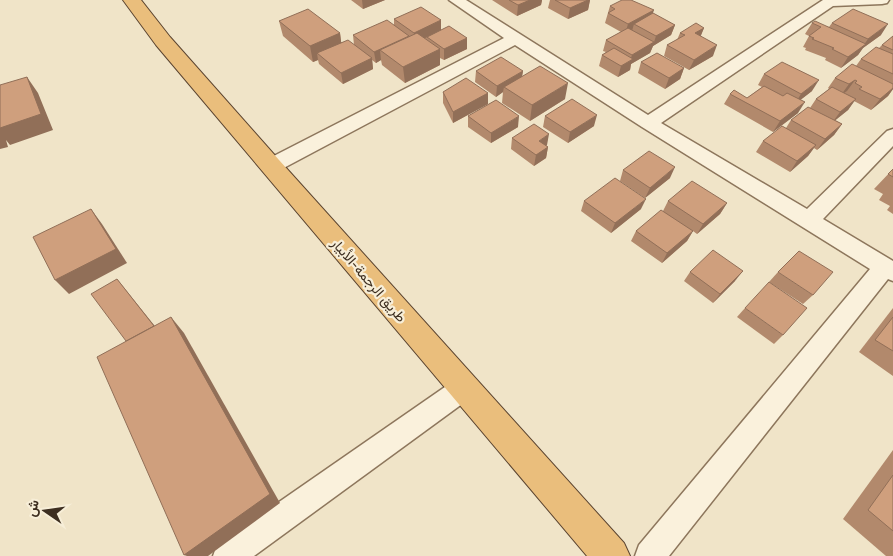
<svg xmlns="http://www.w3.org/2000/svg" width="893" height="556" font-family="'Libre Baskerville',Vazirmatn,serif">
  <style>
    .lines { fill: none; stroke-linecap: round; stroke-linejoin: round }
    .minor-casing { stroke: #8d765c; stroke-width: 3 }
    .trunk-casing { stroke: #5b4430; stroke-width: 2 }
    .minor { fill: #faf1dc; fill-rule: evenodd }
    .trunk { fill: #eabe7c; fill-rule: evenodd }
    .wall { fill: #b2896c }
    .shaded-wall { fill: #916f58 }
    .building { fill: #cf9f7d; stroke: #916f58 }
    .labels { text-anchor: middle; stroke-width: 4.5; stroke-linejoin: round; paint-order: stroke }
    .street-label { font-size: 14px; fill: #3d2e20; stroke: #f7eed8 }
  </style>
  <rect width="100%" height="100%" fill="#f0e4c8"/>
  <g class="lines">
    <defs>
      <g id="minor">
        <path d="M449,0H466L648,115L823,0H889L887,3L882,4L833,6L661,123L807,209L887,131L893,129V146L823,219L893,261V281L888,279L669,556H635L639,545L870,269L642,127L515,45L278,171L271,173L264,171L261,166L264,161L504,38Z"/>
        <path d="M464,376L473,380L477,388L473,396L254,556H213L217,545L455,380Z"/>
      </g>
      <path id="trunk" d="M123,0H141L170,37L279,160L624,543L630,556H587L156,45Z"/>
    </defs>
    <use href="#minor" class="minor-casing"/>
    <use href="#trunk" class="trunk-casing"/>
    <use href="#minor" class="minor"/>
    <use href="#trunk" class="trunk"/>
  </g>
  <g class="wall">
    <path d="M351,0H385L363,9Z"/>
    <path d="M492,0H542L541,5L517,16Z"/>
    <path d="M550,0H590L588,10L568,19L548,8Z"/>
    <path d="M610,6L652,13L675,25L671,35L653,46L650,53L631,64L630,70L618,77L599,66L602,55L606,52L603,51L606,40L621,32L605,23Z"/>
    <path d="M394,19L441,20V31L467,38V49L444,60L440,58V65L405,83L382,65L381,60L376,63L372,60L373,69L343,84L319,64L318,60L313,62L283,36L279,21L340,33L341,42L354,45L353,35L394,25Z"/>
    <path d="M812,23L829,27L832,23L881,35L863,48L858,55L841,68L825,60L826,58L805,50L806,48L803,47L809,36L805,34Z"/>
    <path d="M704,28L700,36L713,56L689,70L664,56L667,45L677,40L680,33Z"/>
    <path d="M893,36V89L888,96L871,110L854,101L848,110L835,120L842,124L834,135L817,150L814,148L808,156L790,172L756,152L763,141L786,128L791,120L810,108L816,99L829,89L828,88L835,78L856,66L861,59L879,48L882,45Z"/>
    <path d="M641,62L684,68L680,79L665,89L638,73Z"/>
    <path d="M476,71H523L522,76L565,99L530,121L502,103L503,92L496,97L475,82Z"/>
    <path d="M764,74L812,91L800,100L798,113L773,132L724,104L730,94L747,98L762,87L758,85Z"/>
    <path d="M443,92L488,93V104L453,123L443,103Z"/>
    <path d="M468,116L518,127L491,143L468,127Z"/>
    <path d="M545,116L594,126L568,143L543,127Z"/>
    <path d="M512,138L547,145L546,146L548,147L546,158L534,166L511,149Z"/>
    <path d="M893,169V214L887,210L890,206L879,200L883,194L874,189Z"/>
    <path d="M623,170L670,178L645,198L620,181Z"/>
    <path d="M584,201L641,209L611,233L581,211Z"/>
    <path d="M668,201L727,203L720,214L697,234L693,231L687,241L662,263L631,241L636,231L663,211Z"/>
    <path d="M690,272L735,281L713,303L684,281Z"/>
    <path d="M778,272L813,295L803,304L769,282Z"/>
    <path d="M745,308L783,335L774,344L737,317Z"/>
    <path d="M893,308V376L859,352Z"/>
    <path d="M893,450V556H886L843,519Z"/>
  </g>
  <g class="shaded-wall">
    <path d="M362,0H385L363,9Z"/>
    <path d="M530,0H542L541,5L517,16L518,5Z"/>
    <path d="M588,0H590L588,10L568,19L570,8Z"/>
    <path d="M654,10L650,21L634,24L632,31L625,34L628,24Z"/>
    <path d="M441,20V31L414,43V33Z"/>
    <path d="M888,24L881,35L863,48L858,55L841,68L848,57L863,46L868,39Z"/>
    <path d="M675,25L671,35L653,46L650,53L631,64L630,70L618,77L621,66L630,61L632,55L654,42L656,36Z"/>
    <path d="M704,28L700,38L695,33Z"/>
    <path d="M340,33L342,49L317,53L318,60L313,62L310,46Z"/>
    <path d="M409,36L380,50L381,60L376,63L374,52Z"/>
    <path d="M467,38V49L444,60V49Z"/>
    <path d="M717,45L713,56L689,70L694,60Z"/>
    <path d="M440,49V65L405,83L403,67Z"/>
    <path d="M372,58L373,69L343,84L341,73Z"/>
    <path d="M684,68L680,79L665,89L669,78Z"/>
    <path d="M523,71L521,82L504,87L503,92L496,97L497,86Z"/>
    <path d="M27,77L38,93L53,130L10,145L6,140L8,147L0,149V128Z"/>
    <path d="M819,80L812,91L794,105L801,94Z"/>
    <path d="M855,80L847,91L841,95L849,84Z"/>
    <path d="M568,83L565,99L530,121L532,105Z"/>
    <path d="M893,88V89L888,96L871,110L880,99Z"/>
    <path d="M488,93V104L453,123V112Z"/>
    <path d="M856,99L848,110L832,123L840,112Z"/>
    <path d="M805,102L798,113L773,132L780,121Z"/>
    <path d="M597,115L594,126L568,143L570,132Z"/>
    <path d="M519,116L518,127L491,143V133Z"/>
    <path d="M842,124L834,135L817,150L825,139Z"/>
    <path d="M549,134L547,145L537,152L539,141Z"/>
    <path d="M816,145L808,156L790,172L797,161Z"/>
    <path d="M548,147L546,158L534,166L536,155Z"/>
    <path d="M675,167L670,178L645,198L650,188Z"/>
    <path d="M646,199L641,209L611,233L615,223Z"/>
    <path d="M727,203L720,214L697,234L703,224Z"/>
    <path d="M91,209L102,224L127,263L69,294L55,280Z"/>
    <path d="M693,231L687,241L662,263L667,253Z"/>
    <path d="M743,271L735,281L713,303L720,294Z"/>
    <path d="M117,279L162,335L137,352Z"/>
    <path d="M171,317L184,333L280,503L208,556H187L184,555Z"/>
  </g>
  <g class="building">
    <path d="M509,0H530L518,5Z"/>
    <path d="M555,0H588L570,8Z"/>
    <path d="M622,0H631L654,10L628,24L608,13L615,9L610,6Z"/>
    <path d="M421,7L441,20L414,33L394,19Z"/>
    <path d="M308,9L340,33L310,46L279,21Z"/>
    <path d="M853,9L888,24L868,39L832,23Z"/>
    <path d="M653,13L675,25L656,36L634,24Z"/>
    <path d="M387,20L409,36L374,52L353,35Z"/>
    <path d="M815,21L866,44L848,57L832,49L834,48L812,39L814,38L809,36L821,27L812,23Z"/>
    <path d="M696,23L704,28L695,33L717,45L694,60L667,45L685,35L680,33Z"/>
    <path d="M449,26L467,38L444,49L427,37Z"/>
    <path d="M628,28L654,42L632,55L606,40Z"/>
    <path d="M417,33L440,49L403,67L380,50Z"/>
    <path d="M893,36V50L882,45Z"/>
    <path d="M348,40L372,58L341,73L317,53Z"/>
    <path d="M876,47L893,54V74L861,59Z"/>
    <path d="M614,48L633,59L621,66L602,55Z"/>
    <path d="M657,53L684,68L669,78L641,62Z"/>
    <path d="M501,57L523,71L497,86L476,71Z"/>
    <path d="M782,62L819,80L801,94L764,74Z"/>
    <path d="M852,64L893,84V88L880,99L859,89L862,87L855,83L857,81L855,80L849,84L835,78Z"/>
    <path d="M540,66L568,83L532,105L504,87Z"/>
    <path d="M27,77L41,114L0,128V85Z"/>
    <path d="M466,78L488,93L453,112L443,92Z"/>
    <path d="M764,86L783,96L787,93L805,102L780,121L730,94L734,90L747,98Z"/>
    <path d="M832,87L856,99L840,112L816,99Z"/>
    <path d="M572,99L597,115L570,132L545,116Z"/>
    <path d="M496,100L519,116L491,133L468,116Z"/>
    <path d="M808,107L842,124L825,139L791,120Z"/>
    <path d="M534,124L549,134L539,141L548,147L536,155L512,138Z"/>
    <path d="M782,126L816,145L797,161L763,141Z"/>
    <path d="M649,151L675,167L650,188L623,170Z"/>
    <path d="M893,169V177L888,174Z"/>
    <path d="M615,178L646,199L615,223L584,201Z"/>
    <path d="M692,181L727,203L703,224L668,201Z"/>
    <path d="M91,209L116,249L55,280L33,237Z"/>
    <path d="M661,210L693,231L667,253L636,231Z"/>
    <path d="M713,250L743,271L720,294L690,272Z"/>
    <path d="M799,251L833,272L813,295L778,272Z"/>
    <path d="M117,279L154,326L126,341L91,294Z"/>
    <path d="M769,282L807,308L783,335L745,308Z"/>
    <path d="M171,317L270,494L184,555L97,357Z"/>
    <path d="M893,317V351L875,340Z"/>
    <path d="M893,475V531L868,510Z"/>
  </g>
  <g class="labels">
    <g class="street-label">
      <text transform="translate(369 280) rotate(49)" y="5">طريق الرجمة-الأبيار</text>
    </g>
  </g>
  <g transform="translate(45 511) rotate(283)" stroke="#f7eed8" stroke-width="4" paint-order="stroke">
  <path d="M0-4L9 19L0 12L-9 19Z" fill="#3d2e20"/>
  <text y="-8" font-size="14" font-weight="bold" text-anchor="middle" fill="#3d2e20">ش</text>
  </g>
</svg>
